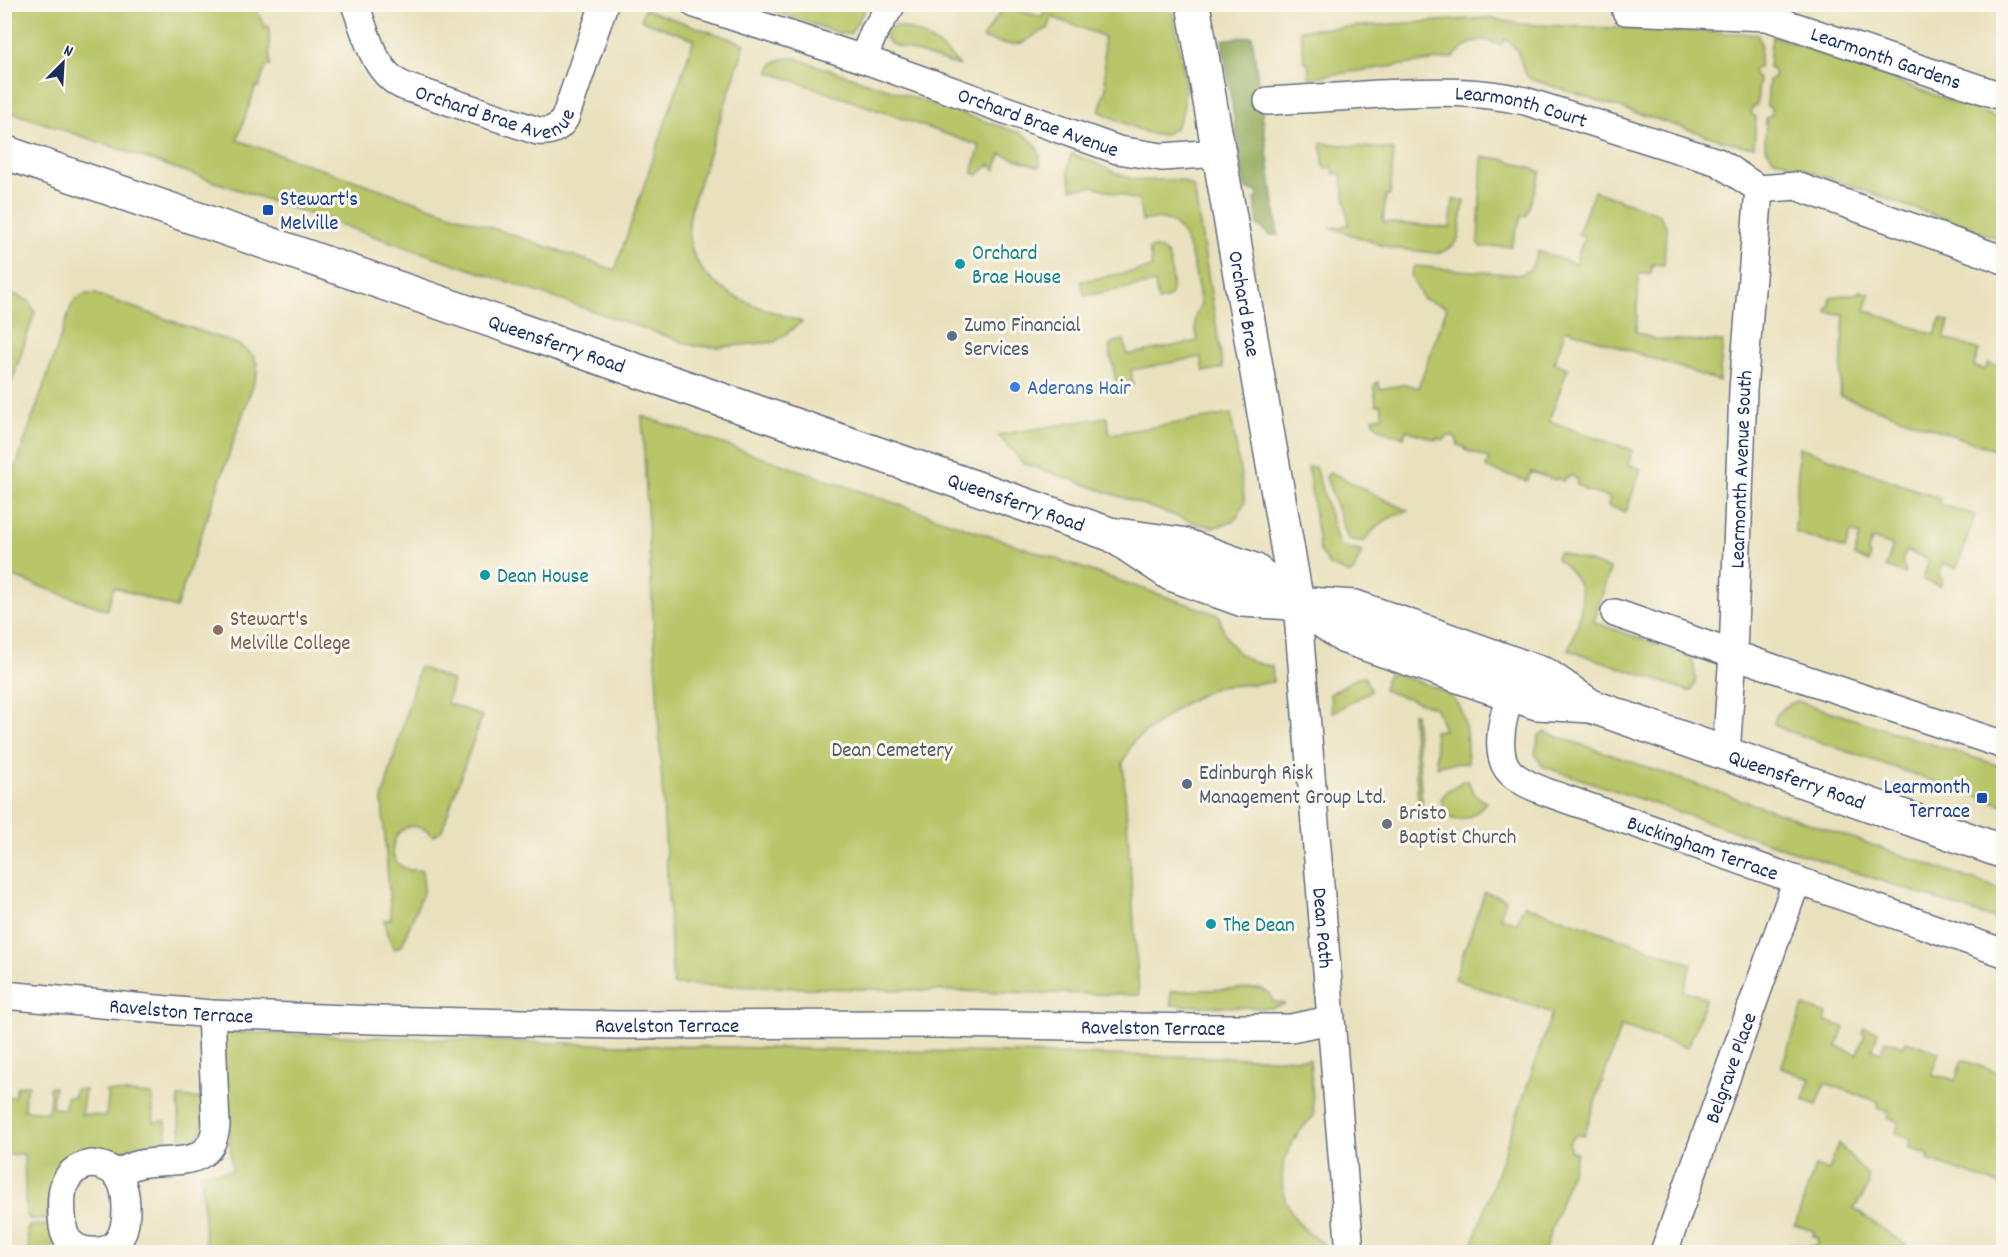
<svg xmlns="http://www.w3.org/2000/svg" width="2008" height="1257" font-family="Dekko,sans-serif">
  <style>
    .green { fill: #b8c567; stroke: #6a7a62; stroke-width: 1.5 }
    .forest { fill: #92aa5c; stroke: #566c5d; stroke-width: 1.5 }
    .lines { fill: none; stroke-linecap: round; stroke-linejoin: round }
    .minor-casing { stroke: #636d7f; stroke-width: 30 }
    .tertiary-casing { stroke: #636d7f; stroke-width: 36 }
    .primary-casing { stroke: #636d7f; stroke-width: 36 }
    .minor { stroke: #fff; stroke-width: 27 }
    .tertiary { stroke: #fff; stroke-width: 33 }
    .primary { stroke: #fff; stroke-width: 33 }
    .transit-dot { fill: #1a4fb4; stroke: #fbf7ec; stroke-width: 2 }
    .culture-dot { fill: #0f9aa8; stroke: #fbf7ec; stroke-width: 2 }
    .service-dot { fill: #5c6f8a; stroke: #fbf7ec; stroke-width: 2 }
    .shop-dot { fill: #3f7fe0; stroke: #fbf7ec; stroke-width: 2 }
    .education-dot { fill: #8d6e63; stroke: #fbf7ec; stroke-width: 2 }
    .worship-dot { fill: #6b7280; stroke: #fbf7ec; stroke-width: 2 }
    .labels { text-anchor: middle; stroke-width: 6; stroke-linejoin: round; paint-order: stroke }
    .street-label { font-size: 21px; fill: #1b2f5e; stroke: #fbf7ec }
    .transit-label { font-size: 21px; fill: #164399; stroke: #fbf7ec; text-anchor: start }
    .culture-label { font-size: 21px; fill: #0d838f; stroke: #fbf7ec; text-anchor: start }
    .service-label { font-size: 21px; fill: #4e5e75; stroke: #fbf7ec; text-anchor: start }
    .shop-label { font-size: 21px; fill: #366cbe; stroke: #fbf7ec; text-anchor: start }
    .education-label { font-size: 21px; fill: #785e54; stroke: #fbf7ec; text-anchor: start }
    .park-label { font-size: 21px; fill: #4a5c61; stroke: #fbf7ec }
    .worship-label { font-size: 21px; fill: #5b616d; stroke: #fbf7ec; text-anchor: start }
  </style>
  <rect width="100%" height="100%" fill="#fbf7ec"/>
  <filter id="ink" filterUnits="userSpaceOnUse"><feTurbulence type="fractalNoise" baseFrequency=".0167" numOctaves="2"/><feDisplacementMap in="SourceGraphic" scale="12" xChannelSelector="R" yChannelSelector="G"/><feConvolveMatrix kernelMatrix="1 2 1 2 8 2 1 2 1" color-interpolation-filters="sRGB"/></filter>
  <filter id="wash" filterUnits="userSpaceOnUse"><feTurbulence type="fractalNoise" baseFrequency=".008" numOctaves="4" result="noise"/><feDisplacementMap in="SourceGraphic" scale="24" xChannelSelector="R" yChannelSelector="G"/><feGaussianBlur stdDeviation="1.35" result="paint"/><feColorMatrix in="noise" values="0 0 0 0 0 0 0 0 0 0 0 0 0 0 0 0 0 1.4 0 .05"/><feComposite in="paint" operator="in"/></filter>
  <g filter="url(#wash)">
    <rect width="100%" height="100%" fill="#e9e1bd"/>
    <g class="green">
      <path d="M5,4L254,5L265,27L269,26L270,66H266L259,87L256,86L237,140L615,270L694,39L641,20L644,9L745,44L692,205C691,212 689,220 689,228C689,291 755,305 802,322L775,342L719,347L695,346L5,110Z"/>
      <path d="M756,5H857L865,10L850,34L839,33Z"/>
      <path d="M1046,5H1171C1176,31 1205,132 1159,135C1147,136 1112,117 1099,111L1106,89L1103,36L1052,17L1048,29C1039,31 1034,36 1026,41C1012,48 997,42 982,38L1004,7L1042,17Z"/>
      <path d="M1488,18L1519,24L1757,34L1761,43L1759,67L1755,68L1753,72L1755,76L1759,79L1757,105L1753,107L1751,111L1752,115L1756,117L1754,146H1744L1718,139L1530,79C1517,67 1526,53 1505,39L1500,45C1478,34 1468,43 1452,58L1309,78L1308,62H1305L1300,30Z"/>
      <path d="M896,26C920,30 944,47 959,66L891,44L886,39L885,31L890,27Z"/>
      <path d="M1773,36L2003,120V240L1773,158L1765,147L1766,118L1770,116L1772,113L1771,108L1767,106L1769,80L1773,78L1775,74L1773,70L1769,68L1771,44Z"/>
      <path d="M794,58L1023,134C1036,142 1041,151 1040,167L1001,154L995,170L990,164L978,175L972,173L980,146L769,72C772,60 782,58 794,58Z"/>
      <path d="M1321,143L1394,150L1390,195H1386L1383,222L1450,228L1453,200H1464L1459,237L1453,246L1442,252L1436,253L1390,248L1332,228L1349,225L1341,174H1334L1333,167L1324,168Z"/>
      <path d="M1071,154C1078,157 1086,159 1093,162C1109,169 1122,178 1141,180C1159,183 1180,173 1194,188L1223,368L1204,372L1201,357L1131,370L1133,386L1121,388L1117,386L1109,348L1112,343L1124,340L1127,355L1198,341C1196,328 1191,317 1201,305C1196,281 1192,222 1162,219C1156,218 1148,220 1142,221L1139,201L1094,186L1072,189L1068,171Z"/>
      <path d="M1482,157L1504,159L1541,172L1526,216L1522,215L1511,246L1481,247L1478,243Z"/>
      <path d="M1594,191L1658,213L1666,226L1664,265L1652,264L1651,274H1639L1636,332L1655,339L1723,342L1719,381L1566,329L1554,363L1568,368L1549,421L1632,450L1628,464L1641,469L1626,512L1608,506L1610,498L1584,490V488L1577,485V480L1573,476L1567,477L1563,481L1557,478L1555,480L1531,472L1527,481L1486,468L1489,458L1465,450L1466,448L1458,445L1457,439L1453,436H1448L1444,440L1437,438V440L1406,430L1404,437C1392,433 1375,432 1373,418L1383,416L1381,405H1376L1374,385L1378,382L1380,389L1406,384L1418,388L1447,307L1423,299L1411,276L1414,266L1518,275C1532,272 1534,263 1538,251L1575,264L1584,237L1578,234Z"/>
      <path d="M1156,248C1159,249 1162,250 1165,252C1172,258 1175,291 1169,298L1158,301L1155,283L1084,296L1081,281L1152,268L1149,249Z"/>
      <path d="M1860,291L1870,294L1865,310L1935,335L1941,319L1949,322L1944,338L1979,350L1974,366L1985,370L1988,363L2003,369V453L1840,396L1844,314L1827,313L1828,308L1830,307V297L1859,293Z"/>
      <path d="M85,294H95L237,344C249,352 260,357 257,373L176,608L114,587L107,610L5,574V498L72,304L76,299Z"/>
      <path d="M16,295L29,301L35,312L5,402V298Z"/>
      <path d="M1231,414L1245,502L1237,517L1232,522L1215,527L1202,525L1023,463L998,435L1107,417L1110,434Z"/>
      <path d="M642,416L1219,615C1225,643 1241,664 1272,666L1273,682L1216,687L1185,703L1133,742L1123,763L1139,995L673,985Z"/>
      <path d="M1799,447L1941,499L1939,504L1975,515L1957,568L1943,563L1939,575L1942,581L1940,586L1923,580L1929,559L1906,551L1902,562L1906,571L1905,574L1886,567L1893,546L1872,539L1868,551L1870,557L1869,562L1854,556L1860,535L1851,532L1845,549L1795,532Z"/>
      <path d="M1308,467H1315L1339,545L1362,552L1353,572L1350,574L1329,565L1320,552Z"/>
      <path d="M1330,472L1408,511C1389,516 1375,525 1364,542L1348,539L1326,477Z"/>
      <path d="M1558,552L1610,569L1594,622L1691,657C1695,667 1698,682 1692,690L1688,691L1569,650C1581,614 1595,585 1556,559Z"/>
      <path d="M419,667L453,681L447,703L482,716L442,830L433,836C395,800 371,876 422,870L424,890L402,945L394,949L387,934L384,920L391,919L382,800Z"/>
      <path d="M1390,674H1396C1410,679 1439,687 1449,695C1469,709 1466,742 1468,763L1442,764L1437,767L1434,731L1444,730L1436,708L1383,690L1386,679Z"/>
      <path d="M1364,676L1371,691L1332,713L1330,694L1358,677Z"/>
      <path d="M1797,701L2003,767V805L1785,730L1774,724C1775,711 1786,705 1797,701Z"/>
      <path d="M1412,713H1415L1423,814H1419Z"/>
      <path d="M1545,732L2003,890V922L1542,766L1535,754L1539,735Z"/>
      <path d="M1464,780H1468C1470,789 1477,799 1486,802C1470,821 1448,831 1441,799L1447,791Z"/>
      <path d="M1485,892L1506,899L1500,917L1517,923L1524,905L1692,964L1683,990L1706,998L1688,1048L1621,1026L1584,1135H1576L1569,1142L1570,1150L1577,1154L1544,1252H1470L1552,1013L1454,979Z"/>
      <path d="M1259,988L1271,994L1272,1001L1285,1004L1271,1008L1171,1005V991Z"/>
      <path d="M1803,1006L1827,1014L1825,1021L1844,1027L1837,1047L1857,1054L1865,1035L1862,1033L1864,1027L1878,1032L1872,1050L1881,1053L1885,1040L1904,1046L1906,1041L1939,1052L1932,1074L1955,1081L1962,1060L2003,1074V1186L1928,1160L1929,1155L1908,1147L1911,1139L1895,1134L1899,1122L1887,1118L1889,1112L1877,1108L1879,1102L1825,1083L1817,1105L1803,1100L1810,1079L1781,1068Z"/>
      <path d="M222,1032L623,1045L1310,1059L1314,1116C1269,1157 1271,1212 1324,1244L1325,1252H206L201,1173L232,1171Z"/>
      <path d="M22,1085H29L25,1093L24,1110L48,1112L50,1095L49,1087H54L52,1108L65,1109L66,1097H74L75,1089L85,1090L81,1114L106,1116L108,1098L106,1091L152,1095L154,1122L166,1121L168,1150L90,1154L56,1218L29,1219V1216H26L24,1154L5,1155L4,1096L15,1097L17,1086L22,1087Z"/>
      <path d="M178,1097L204,1099C204,1121 207,1139 181,1145Z"/>
      <path d="M1838,1143L1867,1174L1869,1186L1854,1209L1906,1245L1903,1252H1786L1789,1244L1808,1250L1810,1246H1814L1818,1243L1817,1238L1813,1236L1814,1231L1795,1225L1815,1166L1829,1170Z"/>
      <path d="M56,1224L57,1240L49,1252H29L27,1229L30,1228L29,1226Z"/>
    </g>
    <path class="forest" d="M1252,36L1278,235H1270L1258,225L1255,199L1258,198L1257,191H1251L1246,189L1244,182L1222,40Z"/>
  </g>
  <g filter="url(#ink)">
    <g class="lines">
      <defs>
        <g id="minor">
          <path id="s1" d="M355,4C366,33 374,75 406,87L538,131C550,132 559,129 565,118L604,4"/>
          <path id="s2" d="M695,4L863,59L1118,150L1162,157L1218,153"/>
          <path id="s3" d="M1626,11L1767,17L2004,97"/>
          <path d="M863,59L874,32L892,4"/>
          <path id="s4" d="M1268,101C1305,99 1342,97 1378,94C1431,92 1473,89 1525,101L1718,162L1759,189"/>
          <path d="M1759,189L1796,186L2004,260"/>
          <path id="s5" d="M1297,603L1350,1252"/>
          <path d="M1615,613L1790,674L2004,745"/>
          <path id="s6" d="M1516,674C1509,698 1489,750 1510,772C1520,782 1534,787 1546,792L2004,953"/>
          <path id="s7" d="M1726,753L1733,654L1743,390L1759,189"/>
          <path id="s8" d="M4,995L211,1014L374,1020L620,1025L939,1024L1197,1028H1291L1330,1020"/>
          <path d="M91,1164C119,1166 126,1184 126,1209C126,1236 116,1257 83,1250C71,1246 65,1239 63,1227C60,1199 58,1170 91,1164Z"/>
          <path d="M118,1175C148,1146 211,1183 216,1125L211,1014"/>
          <path id="s9" d="M1664,1252L1797,880"/>
        </g>
        <g id="tertiary">
          <path id="s10" d="M1193,4L1297,603"/>
        </g>
        <g id="primary">
          <path id="s11" d="M4,152L1110,534L1181,544L1254,570L1297,603L1345,637L1537,703L1591,706L2004,852"/>
          <path d="M1117,538L1171,574L1243,600L1355,607L1546,675L1591,706"/>
        </g>
      </defs>
      <use href="#minor" class="minor-casing"/>
      <use href="#tertiary" class="tertiary-casing"/>
      <use href="#primary" class="primary-casing"/>
      <use href="#minor" class="minor"/>
      <use href="#tertiary" class="tertiary"/>
      <use href="#primary" class="primary"/>
    </g>
  </g>
  <g class="transit-dot">
    <rect x="262" y="204" width="12" height="12" rx="3"/>
    <rect x="1976" y="792" width="12" height="12" rx="3"/>
  </g>
  <g class="culture-dot">
    <circle cx="960" cy="264" r="6"/>
    <circle cx="485" cy="575" r="6"/>
    <circle cx="1211" cy="924" r="6"/>
  </g>
  <g class="service-dot">
    <circle cx="952" cy="336" r="6"/>
    <circle cx="1187" cy="784" r="6"/>
  </g>
  <circle class="shop-dot" cx="1015" cy="387" r="6"/>
  <circle class="education-dot" cx="218" cy="630" r="6"/>
  <circle class="worship-dot" cx="1387" cy="824" r="6"/>
  <g class="labels">
    <g class="street-label">
      <text dy="7" stroke="none"><textPath href="#s3" startOffset="267">Learmonth Gardens</textPath></text>
      <text dy="7" stroke="none"><textPath href="#s1" startOffset="196">Orchard Brae Avenue</textPath></text>
      <text dy="7" stroke="none"><textPath href="#s4" startOffset="255">Learmonth Court</textPath></text>
      <text dy="7" stroke="none"><textPath href="#s2" startOffset="363">Orchard Brae Avenue</textPath></text>
      <text dy="7" stroke="none"><textPath href="#s10" startOffset="304">Orchard Brae</textPath></text>
      <text dy="7" stroke="none"><textPath href="#s11" startOffset="585">Queensferry Road</textPath></text>
      <text dy="7" stroke="none"><textPath href="#s7" startOffset="284">Learmonth Avenue South</textPath></text>
      <text dy="7" stroke="none"><textPath href="#s11" startOffset="1071">Queensferry Road</textPath></text>
      <text dy="7" stroke="none"><textPath href="#s11" startOffset="1908">Queensferry Road</textPath></text>
      <text dy="7" stroke="none"><textPath href="#s6" startOffset="310">Buckingham Terrace</textPath></text>
      <text dy="7" stroke="none"><textPath href="#s5" startOffset="326">Dean Path</textPath></text>
      <text dy="7" stroke="none"><textPath href="#s8" startOffset="178">Ravelston Terrace</textPath></text>
      <text dy="7" stroke="none"><textPath href="#s8" startOffset="664">Ravelston Terrace</textPath></text>
      <text dy="7" stroke="none"><textPath href="#s8" startOffset="1150">Ravelston Terrace</textPath></text>
      <text dy="7" stroke="none"><textPath href="#s9" startOffset="196">Belgrave Place</textPath></text>
    </g>
    <g class="transit-label">
      <text x="280" y="205">Stewart's<tspan x="280" dy="24">Melville</tspan></text>
      <text x="1970" y="793" text-anchor="end">Learmonth<tspan x="1970" dy="24">Terrace</tspan></text>
    </g>
    <g class="culture-label">
      <text x="972" y="259">Orchard<tspan x="972" dy="24">Brae House</tspan></text>
      <text x="497" y="582">Dean House</text>
      <text x="1223" y="931">The Dean</text>
    </g>
    <g class="service-label">
      <text x="964" y="331">Zumo Financial<tspan x="964" dy="24">Services</tspan></text>
      <text x="1199" y="779">Edinburgh Risk<tspan x="1199" dy="24">Management Group Ltd.</tspan></text>
    </g>
    <g class="shop-label">
      <text x="1027" y="394">Aderans Hair</text>
    </g>
    <g class="education-label">
      <text x="230" y="625">Stewart's<tspan x="230" dy="24">Melville College</tspan></text>
    </g>
    <g class="park-label">
      <text x="892" y="756">Dean Cemetery</text>
    </g>
    <g class="worship-label">
      <text x="1399" y="819">Bristo<tspan x="1399" dy="24">Baptist Church</tspan></text>
    </g>
  </g>
  <rect width="2008" height="1257" fill="none" stroke="#fbf7ec" stroke-width="24"/>
  <g transform="translate(63 63) rotate(24)" stroke="#fbf7ec" stroke-width="4.5" paint-order="stroke">
  <path d="M0-4.5L10 22L0 15L-10 22Z" fill="#1b2f5e"/>
  <text y="-9" font-size="16" font-weight="bold" text-anchor="middle" fill="#1b2f5e">N</text>
  </g>
</svg>
